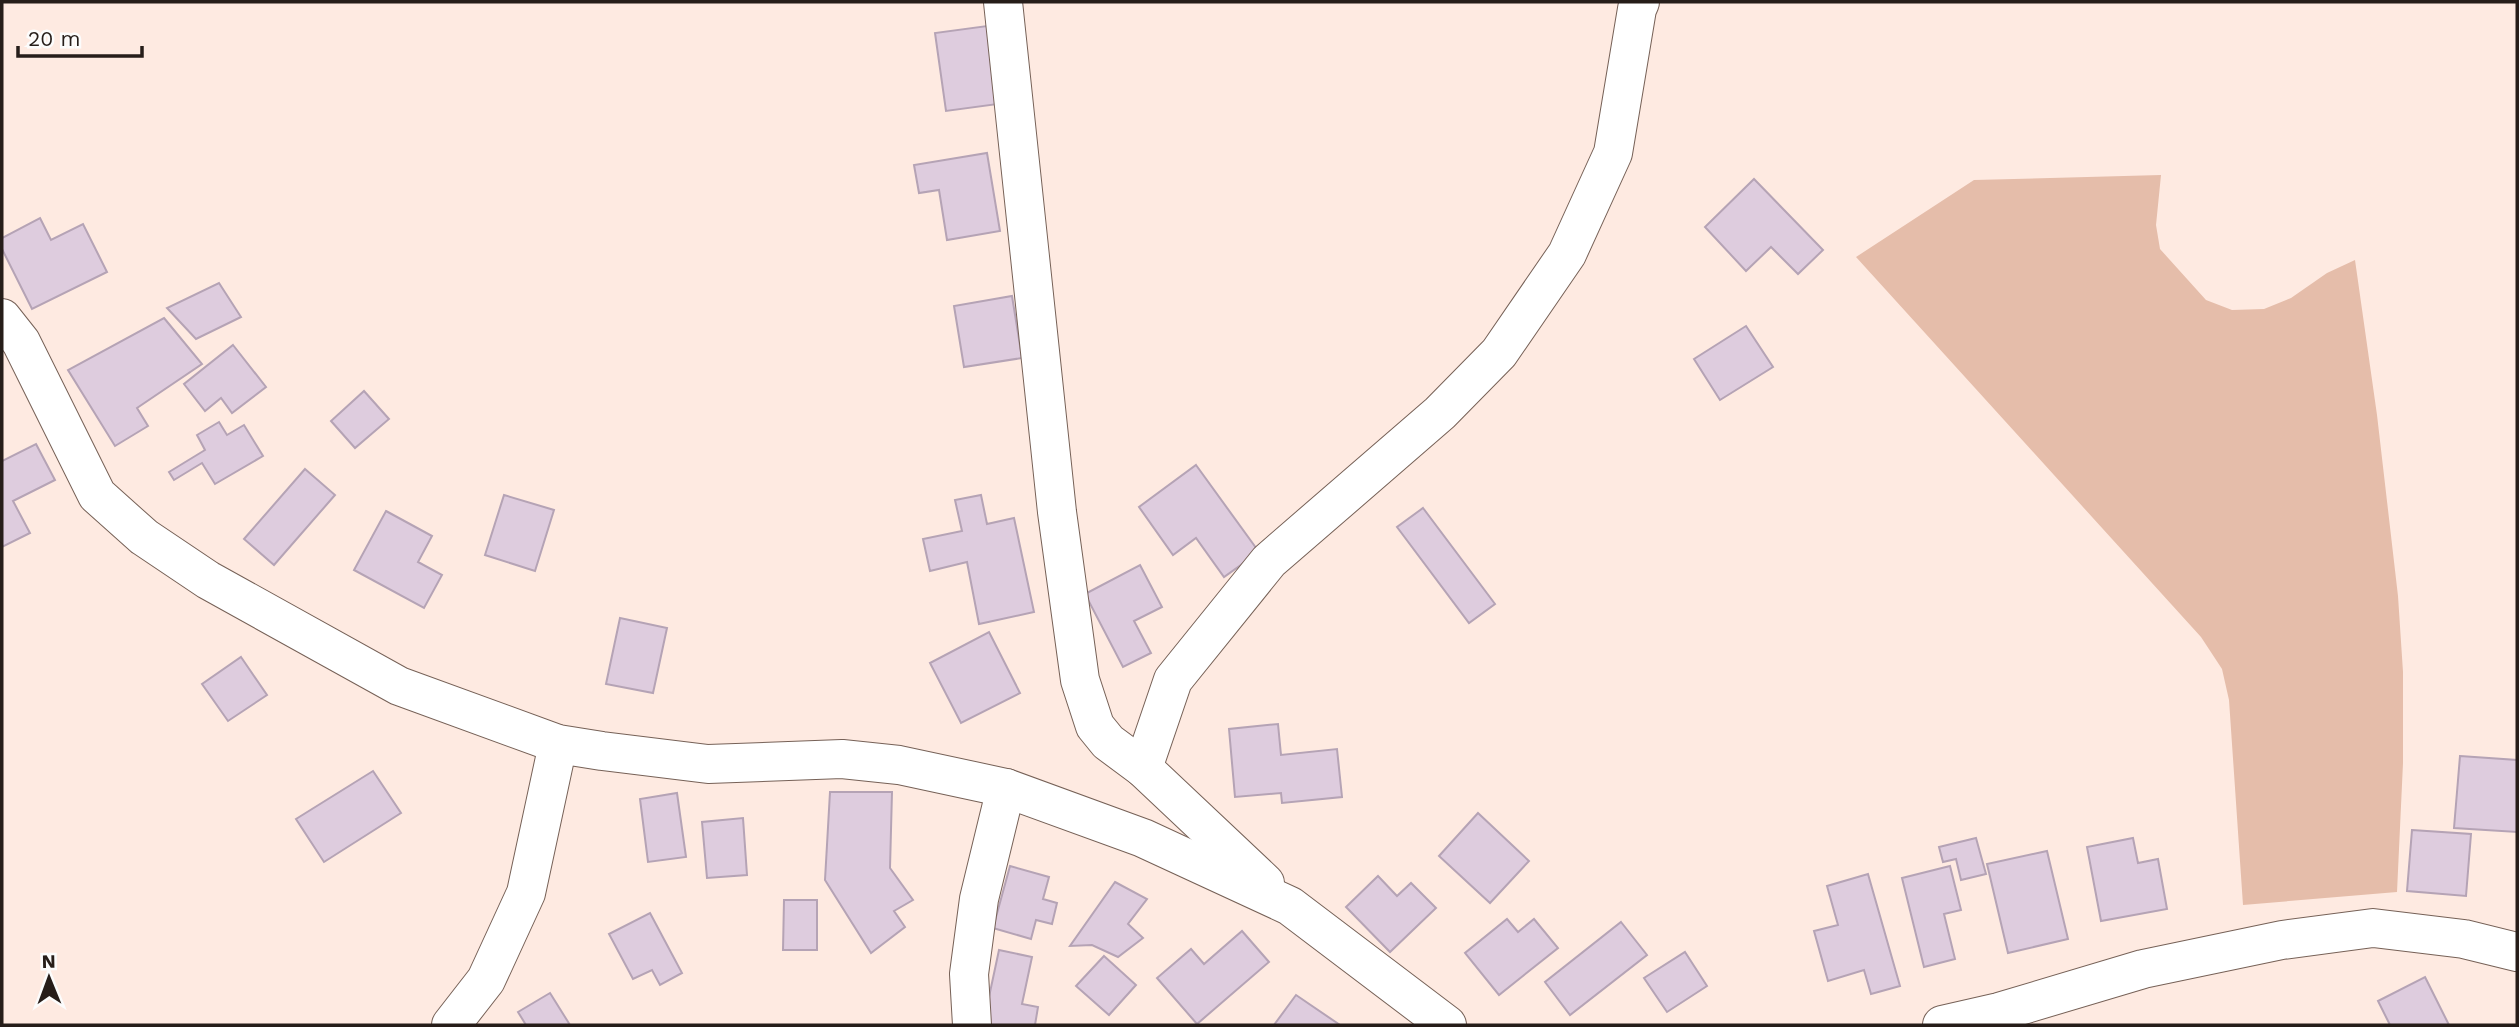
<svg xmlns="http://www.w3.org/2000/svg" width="2519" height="1027" font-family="'Work Sans',sans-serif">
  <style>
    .green { fill: #e5bdaa }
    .building { fill: #deccde; stroke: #b5a3b5; stroke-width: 2 }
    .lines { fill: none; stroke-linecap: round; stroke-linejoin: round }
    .minor-casing { stroke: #766157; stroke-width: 40 }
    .minor { stroke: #fff; stroke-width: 38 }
  </style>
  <rect width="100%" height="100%" fill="#feeae1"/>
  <path class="green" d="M2161,175L2156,225L2160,249L2206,300L2232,310L2264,309L2291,298L2327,273L2355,260L2377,415L2398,596L2403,672V763L2397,892L2243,905L2229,700L2222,669L2201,637L1856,257L1974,180Z"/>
  <g class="building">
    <path d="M987,26L998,104L946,111L935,33Z"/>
    <path d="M987,153L1000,231L947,240L939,190L919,193L914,165Z"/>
    <path d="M1754,179L1823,250L1798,274L1771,247L1746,271L1705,227Z"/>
    <path d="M40,218L51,240L83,224L107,272L32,309L2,249V238Z"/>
    <path d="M219,283L241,317L196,339L167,308Z"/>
    <path d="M1012,296L1022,358L964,367L954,306Z"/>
    <path d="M164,318L202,364L137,408L148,426L115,446L68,370Z"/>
    <path d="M1746,326L1773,367L1720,400L1694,359Z"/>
    <path d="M233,345L266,387L232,413L221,398L205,411L184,384Z"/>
    <path d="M364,391L389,419L355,448L331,421Z"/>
    <path d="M219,422L227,435L244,425L263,456L215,484L202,463L174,480L169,472L205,450L197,435Z"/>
    <path d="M36,444L55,480L13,501L30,533L2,547V461Z"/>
    <path d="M1196,465L1259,552L1224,577L1196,538L1173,555L1139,507Z"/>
    <path d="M305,469L335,495L274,565L244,539Z"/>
    <path d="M504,495L554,510L535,571L485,555Z"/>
    <path d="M981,495L987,524L1014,518L1034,612L979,624L967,562L930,571L923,539L962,531L955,500Z"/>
    <path d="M1423,508L1495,604L1469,623L1397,527Z"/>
    <path d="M386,511L432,536L418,562L442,575L424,608L354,570Z"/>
    <path d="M1140,565L1162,607L1134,621L1151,653L1123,667L1085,594Z"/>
    <path d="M620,618L667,628L653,693L606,684Z"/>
    <path d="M989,632L1020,693L961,723L930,663Z"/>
    <path d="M241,657L267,695L228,721L202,684Z"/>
    <path d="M1278,724L1281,755L1337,749L1342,797L1282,803L1281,793L1235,797L1229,729Z"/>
    <path d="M2460,756L2517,760V832L2454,828Z"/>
    <path d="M373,771L401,813L324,862L296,819Z"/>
    <path d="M830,792H892L890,868L913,900L894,911L905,927L871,953L825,880Z"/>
    <path d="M677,793L686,857L648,862L640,799Z"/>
    <path d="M1478,813L1529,861L1490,903L1439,856Z"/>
    <path d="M743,818L747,875L707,878L702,822Z"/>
    <path d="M2412,830L2471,834L2466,896L2407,891Z"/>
    <path d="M1976,838L1986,874L1961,880L1956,859L1943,862L1939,847Z"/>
    <path d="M2133,838L2138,863L2158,859L2167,909L2101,921L2087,847Z"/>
    <path d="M2047,851L2068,939L2008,953L1987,864Z"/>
    <path d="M1010,866L1049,877L1043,899L1057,903L1052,924L1036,920L1031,939L993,928Z"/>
    <path d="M1950,866L1961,910L1944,914L1955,959L1924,967L1902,878Z"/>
    <path d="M1868,874L1900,986L1871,994L1864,970L1828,981L1814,931L1838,925L1827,886Z"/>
    <path d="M1378,876L1397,896L1411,883L1436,908L1390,952L1346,907Z"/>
    <path d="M1115,882L1147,899L1128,924L1143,938L1118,957L1092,945L1070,946Z"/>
    <path d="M784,900H817V950H783Z"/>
    <path d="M650,913L682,973L660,985L652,970L633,979L609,934Z"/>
    <path d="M1507,919L1518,932L1534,919L1558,948L1499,995L1465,953Z"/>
    <path d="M1621,922L1647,955L1570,1015L1545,982Z"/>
    <path d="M1242,931L1269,962L1197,1024L1157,978L1191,949L1204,964Z"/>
    <path d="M999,950L1032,957L1022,1004L1038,1007L1035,1025H983Z"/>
    <path d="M1685,952L1707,986L1667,1012L1644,978Z"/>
    <path d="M1104,956L1136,985L1109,1015L1076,986Z"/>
    <path d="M2425,977L2449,1025H2390L2378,1001Z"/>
    <path d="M550,993L570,1025H526L518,1012Z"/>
    <path d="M1296,995L1340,1025H1274Z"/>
  </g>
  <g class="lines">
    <defs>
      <g id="minor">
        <path d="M1003,2L1057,512L1080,680L1095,726L1108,742L1143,768"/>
        <path d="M2,318L21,342L97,495L144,537L208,580L399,686L558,744L602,751L708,764L842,759L899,765L1006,788L1143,838L1290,906L1447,1025"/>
        <path d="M1265,883L1143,768L1173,680L1269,561L1440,413L1499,353L1567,254L1613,153L1637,9L1640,2"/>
        <path d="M451,1025L486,980L526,893L558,744"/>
        <path d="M972,1025L969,974L979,899L1006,788"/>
        <path d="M1942,1025L1999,1012L2143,969L2282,940L2373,928L2464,939L2517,952"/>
      </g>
    </defs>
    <use href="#minor" class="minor-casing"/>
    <use href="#minor" class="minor"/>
  </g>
  <rect width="2519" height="1027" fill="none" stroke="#261d19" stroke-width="7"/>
  <g transform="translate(49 978) rotate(359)" stroke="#fcfcfc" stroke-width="5" paint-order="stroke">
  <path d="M0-5L12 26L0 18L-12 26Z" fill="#261d19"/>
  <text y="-10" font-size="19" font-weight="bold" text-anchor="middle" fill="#261d19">N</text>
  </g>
  <path d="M18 46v10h124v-10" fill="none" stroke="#261d19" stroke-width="3.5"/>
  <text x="28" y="46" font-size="21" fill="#261d19" stroke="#fcfcfc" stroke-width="5" paint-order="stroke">20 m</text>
</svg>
